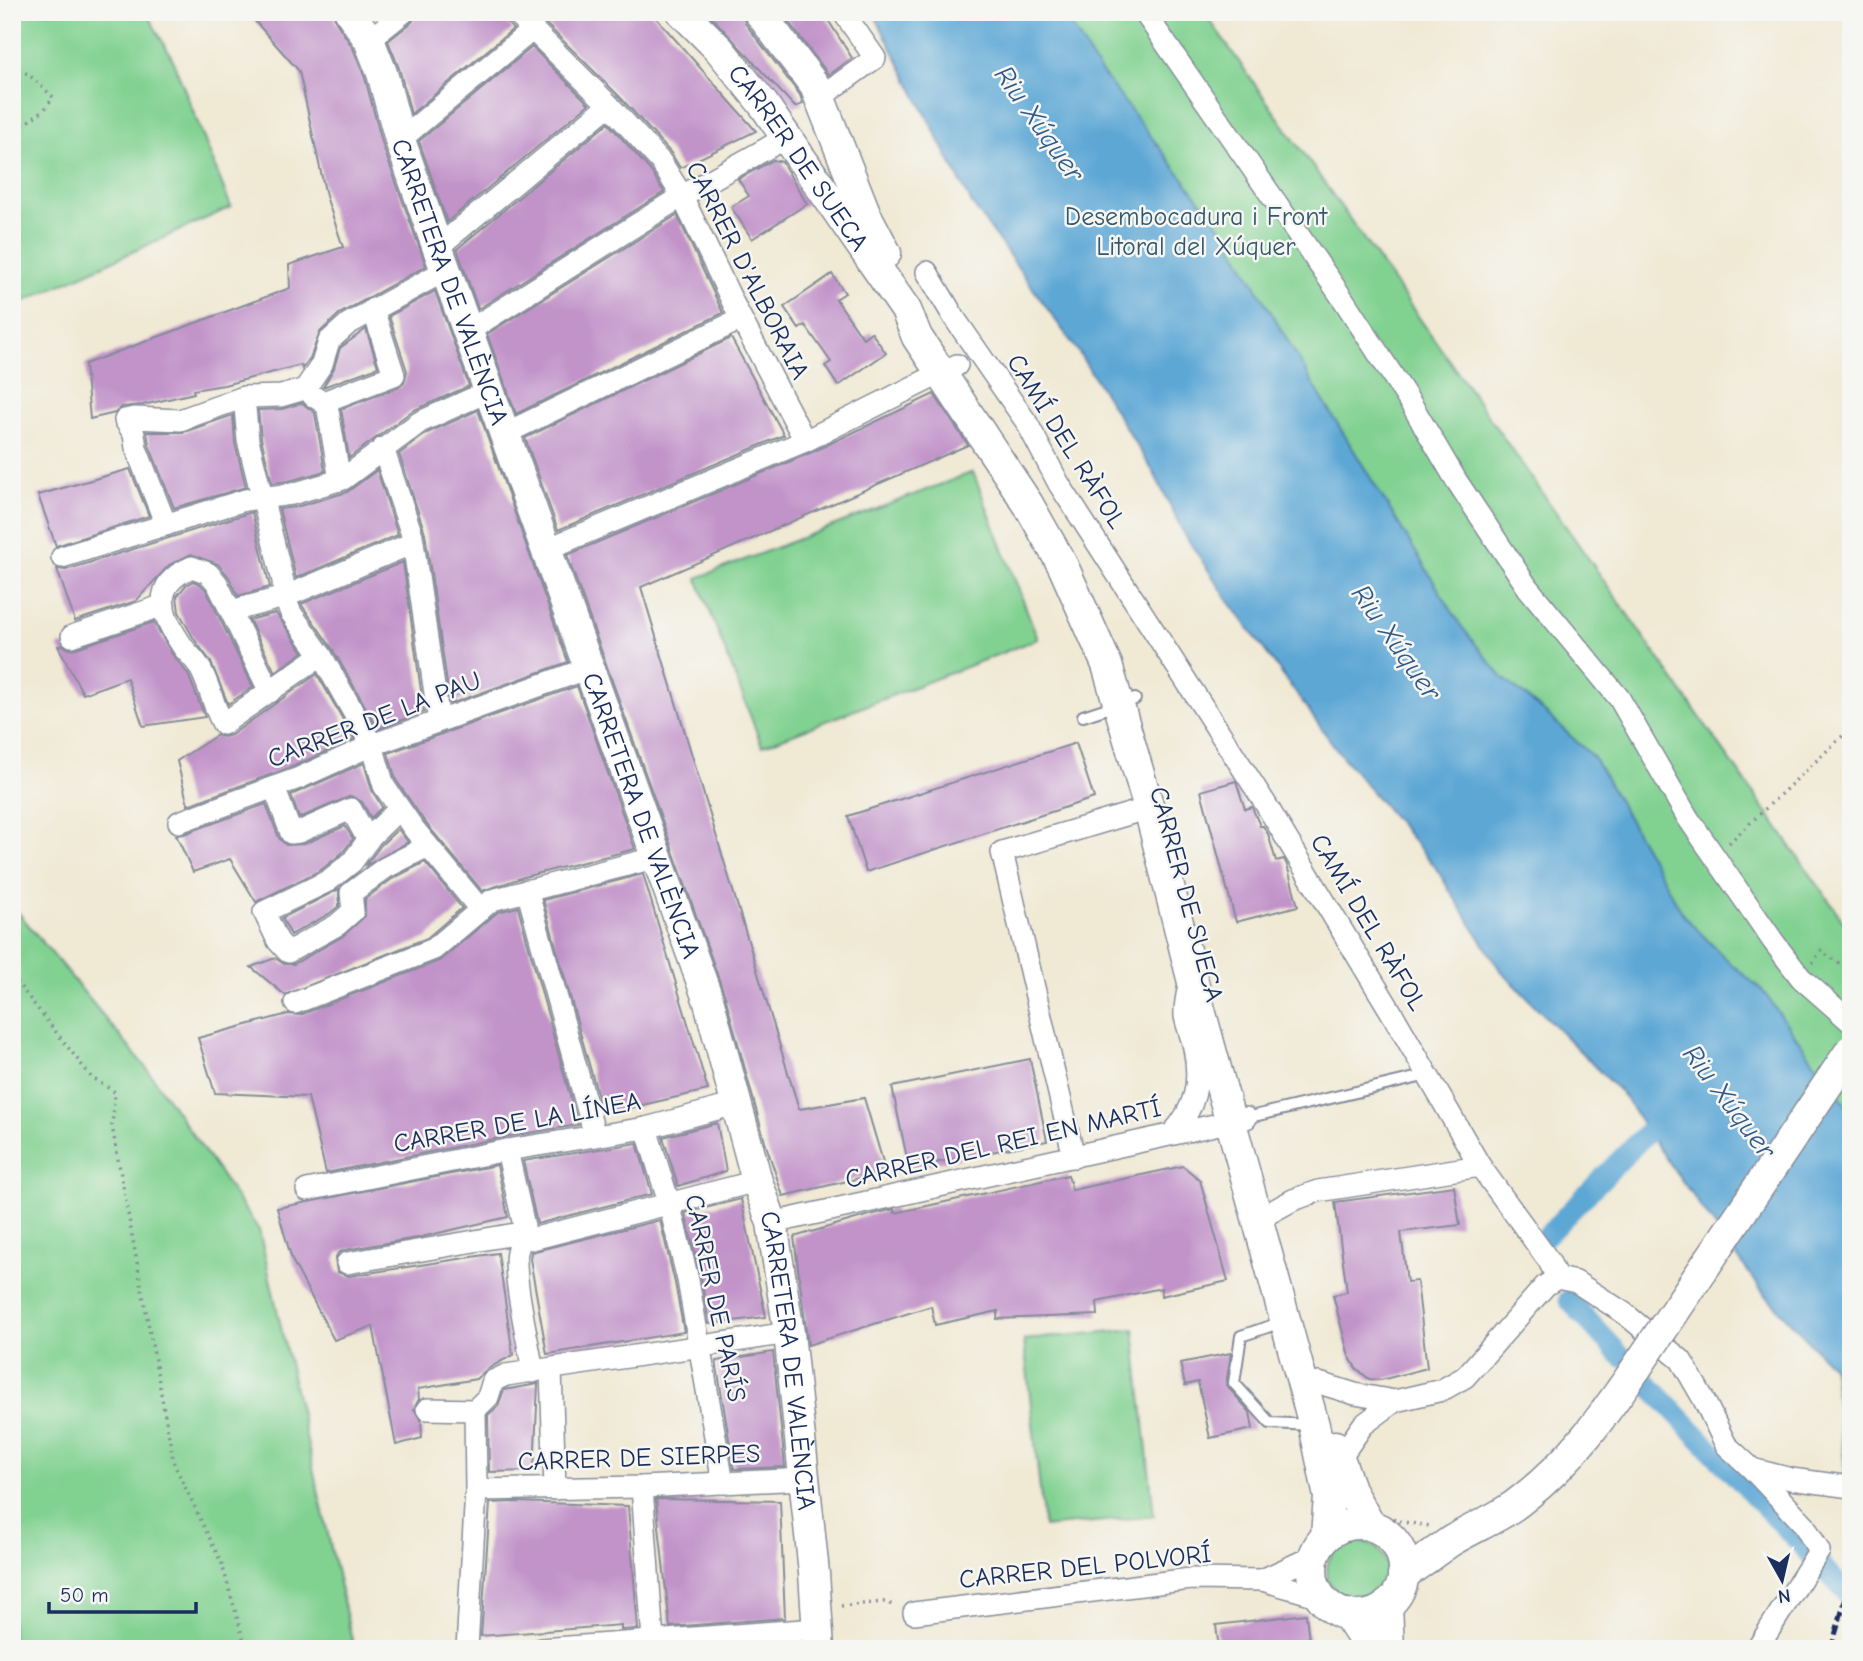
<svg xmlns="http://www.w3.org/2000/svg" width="1863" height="1661" font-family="'Comic Neue',sans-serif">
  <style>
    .green { fill: #81d191; stroke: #4e8078; stroke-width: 2 }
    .water { fill: #5da7d5; stroke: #3c6b9a; stroke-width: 2 }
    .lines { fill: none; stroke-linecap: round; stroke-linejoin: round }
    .canal { stroke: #5da7d5; stroke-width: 21 }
    .building { fill: #c193c9 }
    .lane-casing { stroke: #868c99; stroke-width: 14 }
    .street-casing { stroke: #868c99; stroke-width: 24 }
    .secondary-casing { stroke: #868c99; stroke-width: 33 }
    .path { stroke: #868c99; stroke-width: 3.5; stroke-dasharray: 2 5; stroke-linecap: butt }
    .lane { stroke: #fff; stroke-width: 10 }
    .street { stroke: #fff; stroke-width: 21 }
    .secondary { stroke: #fff; stroke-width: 30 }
    .rail { stroke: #1b2f5e; stroke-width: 5; stroke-dasharray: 10 5; stroke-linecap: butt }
    .secondary-bridge-casing { stroke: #868c99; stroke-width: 33; stroke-linecap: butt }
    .secondary-bridge { stroke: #fff; stroke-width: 30 }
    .labels { text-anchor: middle; stroke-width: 5; stroke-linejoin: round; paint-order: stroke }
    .street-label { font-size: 26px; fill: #1b2f5e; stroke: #f6f6f2 }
    .park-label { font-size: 26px; fill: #34586b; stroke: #f6f6f2 }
    .water-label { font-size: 28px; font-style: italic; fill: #325988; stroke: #f6f6f2 }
  </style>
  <rect width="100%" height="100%" fill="#f6f6f2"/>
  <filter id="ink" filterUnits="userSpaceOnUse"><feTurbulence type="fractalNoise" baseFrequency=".0143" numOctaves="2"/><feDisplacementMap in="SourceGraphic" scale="14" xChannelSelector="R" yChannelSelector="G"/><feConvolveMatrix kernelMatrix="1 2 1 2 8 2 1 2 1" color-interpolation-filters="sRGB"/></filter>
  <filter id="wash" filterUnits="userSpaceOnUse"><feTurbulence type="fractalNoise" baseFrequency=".00686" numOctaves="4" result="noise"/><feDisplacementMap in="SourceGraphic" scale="28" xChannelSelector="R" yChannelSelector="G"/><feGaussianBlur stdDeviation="1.57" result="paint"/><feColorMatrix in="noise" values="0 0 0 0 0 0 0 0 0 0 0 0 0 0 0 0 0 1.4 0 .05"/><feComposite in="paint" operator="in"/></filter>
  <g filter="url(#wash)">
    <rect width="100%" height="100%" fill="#f0e9d4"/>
    <g class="green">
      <path d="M12,12H146L172,58L231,207L12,307Z"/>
      <path d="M898,12H1204L1851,932V1496L1848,1492L1831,1356Z"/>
      <path d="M973,472L1038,639L762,746L697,578Z"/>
      <path d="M12,905L147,1069L259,1230L354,1649H12Z"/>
      <path d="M1134,1329L1154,1516L1044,1527L1024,1340Z"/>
      <circle cx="1357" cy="1571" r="30"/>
    </g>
    <path class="water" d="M873,12H1063L1096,65L1223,230L1309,377L1461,626L1502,677L1547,714L1594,758L1684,916L1729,962L1762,990L1851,1112V1388L1763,1292L1669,1163L1622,1094L1500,970L1434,865L1340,754L1231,604L1184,534L1154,473L1077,350L971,202Z"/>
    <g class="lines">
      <g class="canal">
        <path d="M1547,1235L1668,1111"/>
        <path d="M1569,1300L1622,1357"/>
        <path d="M1647,1383L1851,1597"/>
      </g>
    </g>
    <g id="blocks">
      <g class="building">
        <path d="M247,12H333L336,22L353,48L365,78L383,146L426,266L339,314L320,332L310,358L302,369L301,365L224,385L193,390L194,393L143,405L122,407L115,413L90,419L85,364L290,288L289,265L343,247L326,196L299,71Z"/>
        <path d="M417,12H502L505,21L513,29L411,114L399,68L388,41L412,22Z"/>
        <path d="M534,12H651L756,131L680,168L671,153L619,96Z"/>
        <path d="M707,12H742L745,23L800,95L803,104L795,107Z"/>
        <path d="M781,12H823L852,58L829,75Z"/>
        <path d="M532,47L589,104L447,222L419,141Z"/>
        <path d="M608,123L650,170L664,192L478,309L457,249Z"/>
        <path d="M773,160L782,162L807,204L752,239L731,207L749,196L738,179Z"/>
        <path d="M677,215L723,313L516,414L487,334Z"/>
        <path d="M832,274L845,293L836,299L863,338L871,332L886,353L838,386L825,366L831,362L805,325L799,329L784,307Z"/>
        <path d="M435,291L469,386L412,411L349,458L341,409L399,387L404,383L407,371L389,316Z"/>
        <path d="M366,329L378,367L323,387L334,368L340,348Z"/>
        <path d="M731,338L784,435L558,530L525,438Z"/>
        <path d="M934,394L968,445L641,587L799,1109L864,1098L886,1172L783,1196L765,1142L725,996L567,555L810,453Z"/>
        <path d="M302,403L315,413L325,471L289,481L272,483L261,438L258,410L282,409Z"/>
        <path d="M478,410L568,662L450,704L425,533L399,454L427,433Z"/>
        <path d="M233,415L235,443L246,487L174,508L149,445L147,432H184Z"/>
        <path d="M130,469L149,516L56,546L38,495Z"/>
        <path d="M377,470L398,535L296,578L279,509L296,507L347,492Z"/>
        <path d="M252,512L270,587L238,596L229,577L218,564L191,554L169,565L136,601L75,621L57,569L66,570Z"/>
        <path d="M403,562L424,712L378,729L332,648L301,604Z"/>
        <path d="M193,581L200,584L206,590L253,687L228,704L211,662L194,639L179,612L177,596L186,585Z"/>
        <path d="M276,613L303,652L275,672L249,620Z"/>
        <path d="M154,622L172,654L188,674L205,717L143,726L127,678L83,694L58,646L63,645L69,649L76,648Z"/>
        <path d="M317,674L354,739L294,766L188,805L177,761L217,735L224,737L231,735Z"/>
        <path d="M577,686L635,849L524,877L482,891L424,821L396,780L388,753Z"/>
        <path d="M1076,743L1094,798L866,872L848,816Z"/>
        <path d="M364,763L372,790L382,807L371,818L362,802L351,796L299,818L291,795Z"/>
        <path d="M1236,781L1245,809L1252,807L1260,826H1263L1268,834L1276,861L1284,859L1287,865L1298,906L1236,922L1201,791Z"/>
        <path d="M266,804L279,838L286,845L304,844L345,826L353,839L342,853L321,870L256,902L230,859L193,872L176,835L184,834Z"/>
        <path d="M398,829L408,842L365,866L381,845Z"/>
        <path d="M425,862L462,908L427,938L285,995L251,967L275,958L284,964H294L343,936L365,916V899L392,879Z"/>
        <path d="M643,874L708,1090L603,1114L543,900Z"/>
        <path d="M339,889V906L329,914L291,935L282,918Z"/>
        <path d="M518,907L578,1125L504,1137L326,1173L308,1097L215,1093L198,1038L288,1014L300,1015L439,961L498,912Z"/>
        <path d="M1030,1059L1047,1141L909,1168L892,1087Z"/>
        <path d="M717,1123L726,1171L678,1186L663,1137Z"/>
        <path d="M637,1143L652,1194L537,1224L523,1161Z"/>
        <path d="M497,1165L508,1217L417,1238L345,1250L338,1253L335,1259L337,1272L349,1276L498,1253L513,1355L487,1369L476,1379L418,1389L419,1399L414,1409L421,1420L422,1438L396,1445L373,1326L334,1340L292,1260L277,1208Z"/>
        <path d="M1183,1166L1200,1180L1228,1281L1161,1296V1288L1097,1302L1098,1315L997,1319L998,1311L935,1325L931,1306L808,1345L794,1237L866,1216L894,1209L895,1213L1068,1175L1072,1190Z"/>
        <path d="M1454,1186L1460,1225L1401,1232L1407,1282L1417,1281L1427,1368L1381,1380L1369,1379L1356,1368L1349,1356L1333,1295L1347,1292L1335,1202Z"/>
        <path d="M741,1199L766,1317L709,1324L701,1277L685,1213Z"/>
        <path d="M660,1220L675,1283L684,1332L547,1354L530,1259L531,1252Z"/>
        <path d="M773,1352L785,1467L734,1469L716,1361Z"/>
        <path d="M1231,1353L1226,1385L1250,1412L1253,1429L1210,1438L1198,1382L1185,1385L1180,1363Z"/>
        <path d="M538,1384L534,1471L489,1472L488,1415L498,1406L504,1390Z"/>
        <path d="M656,1499L780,1501L785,1618L670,1627Z"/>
        <path d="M515,1502L628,1506L638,1629L621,1630V1625L481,1636L490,1503Z"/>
        <path d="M1306,1614L1310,1649H1219L1216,1625Z"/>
      </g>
    </g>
  </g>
  <g filter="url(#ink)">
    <use href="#blocks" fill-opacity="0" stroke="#868c99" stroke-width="2"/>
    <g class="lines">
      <defs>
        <g id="lane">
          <path d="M1083,716L1135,699"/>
          <path d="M1246,1118L1428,1075"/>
          <path d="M1282,1322L1241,1336L1234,1383L1270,1423L1313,1425"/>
        </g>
        <g id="street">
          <path d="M515,12L609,105L661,162L682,196L736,309L805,441"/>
          <path d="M1144,12L1345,302L1413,407L1456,480L1528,588L1619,698L1688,818L1773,941L1801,978L1851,1022"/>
          <path d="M369,40L404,12"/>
          <path d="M821,97L875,58L843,12"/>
          <path d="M400,140L532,30"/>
          <path d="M438,247L609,105"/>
          <path d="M927,272L955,319L1027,423L1059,484L1265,803L1393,1015L1480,1166L1549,1261L1557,1278"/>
          <path d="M468,331L682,196L787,137"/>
          <path d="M313,396L327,405L340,480"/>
          <path d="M244,397L248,440L283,581L284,597L291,613L321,655L372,745L384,786L414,829L480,909"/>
          <path d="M323,402L394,375L373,309"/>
          <path d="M504,434L741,319"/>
          <path d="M383,448L412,535L439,721"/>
          <path d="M166,525L136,448L134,434L125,420L134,418L180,420L244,397L281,396L305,389L322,364L329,341L348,324L446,270"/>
          <path d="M547,549L805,441L957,365"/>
          <path d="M62,557L245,500L292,494L343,479L420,422L489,391"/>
          <path d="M231,611L284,597L413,543"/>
          <path d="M72,636L164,605"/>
          <path d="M270,692L217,583L208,573L192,567C149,585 161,615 183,647C188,654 196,660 200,668C210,686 213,706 223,724L321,655"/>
          <path d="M274,787L291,833L299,832L351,809L368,840"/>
          <path d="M399,809L371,836L352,862L328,881L264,912L278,941L288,952L337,925L353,911L351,893L385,868L428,846"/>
          <path d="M179,822L299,778L372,745L589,668"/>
          <path d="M527,890L595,1136"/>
          <path d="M295,1003L434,949L492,900L658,857"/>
          <path d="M646,1128L669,1203L688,1280L723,1483"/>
          <path d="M1172,1134C1196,1108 1201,1082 1194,1048C1192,1037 1187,1027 1185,1016C1184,1006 1188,993 1189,983"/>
          <path d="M507,1150L524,1226C524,1236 519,1242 517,1252C512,1275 529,1345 533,1372"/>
          <path d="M1074,1157L1002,852L1149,808"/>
          <path d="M307,1190L507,1150L646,1128L736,1104"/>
          <path d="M1271,1212L1293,1200L1318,1191L1480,1166"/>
          <path d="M772,1223L1246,1118"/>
          <path d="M347,1263L515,1234L532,1239L757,1181"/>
          <path d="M1557,1278L1576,1282L1624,1313L1681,1360L1703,1398L1726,1445L1752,1469L1791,1479L1851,1487"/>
          <path d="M551,1370L555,1489"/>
          <path d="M1319,1383L1355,1394L1395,1401"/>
          <path d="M427,1409L475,1410L488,1397L493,1381L506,1375L789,1333"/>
          <path d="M1339,1459L1363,1425L1395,1401L1442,1390L1465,1377L1545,1286L1557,1278"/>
          <path d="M1752,1469L1803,1523L1819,1551L1757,1649"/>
          <path d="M642,1487L653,1641"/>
          <path d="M476,1490L642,1487L804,1479"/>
          <path d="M1262,1580L1314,1556"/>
          <path d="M914,1613L1191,1579L1262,1580L1321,1597"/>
          <path d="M467,1649L476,1490L475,1410"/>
          <path d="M541,1649L817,1629"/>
        </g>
        <g id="secondary">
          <path id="s1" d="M350,12L369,40L382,73L400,140L432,232L709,1002L757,1181L772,1223L789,1333L814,1573L819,1649"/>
          <path id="s2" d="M682,12L719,49L764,105L906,310L917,337L1028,504L1063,566L1107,665L1149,808L1200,1010L1314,1425L1329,1497L1326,1536"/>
          <path d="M759,12L815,86L866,215L886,253"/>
          <path d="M1335,1446L1351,1492L1370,1525"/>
          <circle cx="1358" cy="1570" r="46"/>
          <path d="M1403,1575C1419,1564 1435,1552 1451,1541C1476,1526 1503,1516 1525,1497C1571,1461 1604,1415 1637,1367"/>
          <path d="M1387,1605L1389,1649"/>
          <path d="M1347,1614L1370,1649"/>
        </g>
      </defs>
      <use href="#lane" class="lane-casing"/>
      <use href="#street" class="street-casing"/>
      <use href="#secondary" class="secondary-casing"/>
      <g class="path">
        <path d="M12,68L28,74L53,97L45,109L12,133"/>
        <path d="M12,142L20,160L12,183"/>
        <path d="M1729,843L1851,728"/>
        <path d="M1812,963L1821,951L1849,970L1851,967"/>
        <path d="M12,976L92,1078L115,1092L112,1126L174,1464L222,1564L246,1649"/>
        <path d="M1393,1518L1397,1521L1430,1526"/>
        <path d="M841,1606L884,1602L896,1606"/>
      </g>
      <use href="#lane" class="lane"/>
      <use href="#street" class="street"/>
      <use href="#secondary" class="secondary"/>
      <path class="rail" d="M1831,1649L1851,1580"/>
      <defs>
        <path id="secondary-bridge" d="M1637,1367L1851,1050"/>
      </defs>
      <use href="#secondary-bridge" class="secondary-bridge-casing"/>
      <use href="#secondary-bridge" class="secondary-bridge"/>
    </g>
  </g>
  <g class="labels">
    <g class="street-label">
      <text dy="9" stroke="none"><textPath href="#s2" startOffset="187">CARRER DE SUECA</textPath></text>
      <text transform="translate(748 270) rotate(63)" y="9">CARRER D'ALBORAIA</text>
      <text dy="9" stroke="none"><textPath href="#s1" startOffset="289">CARRETERA DE VALÈNCIA</textPath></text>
      <text transform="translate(1067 441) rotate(58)" y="9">CAMÍ DEL RÀFOL</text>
      <text transform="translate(374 719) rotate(-21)" y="9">CARRER DE LA PAU</text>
      <text dy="9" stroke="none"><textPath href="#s1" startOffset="856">CARRETERA DE VALÈNCIA</textPath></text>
      <text transform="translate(1187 894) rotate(75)" y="9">CARRER DE SUECA</text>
      <text transform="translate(1369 922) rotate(59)" y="9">CAMÍ DEL RÀFOL</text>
      <text transform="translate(517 1122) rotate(-10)" y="9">CARRER DE LA LÍNEA</text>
      <text transform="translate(1003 1143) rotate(-13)" y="9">CARRER DEL REI EN MARTÍ</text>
      <text transform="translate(716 1298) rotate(78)" y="9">CARRER DE PARÍS</text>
      <text dy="9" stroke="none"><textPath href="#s1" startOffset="1423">CARRETERA DE VALÈNCIA</textPath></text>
      <text transform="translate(639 1457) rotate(-2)" y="9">CARRER DE SIERPES</text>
      <text transform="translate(1085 1566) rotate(-6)" y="9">CARRER DEL POLVORÍ</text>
    </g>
    <g class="park-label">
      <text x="1196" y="225">Desembocadura i Front<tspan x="1196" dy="30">Litoral del Xúquer</tspan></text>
    </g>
    <g class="water-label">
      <text transform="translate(1040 123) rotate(55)" y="10">Riu Xúquer</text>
      <text transform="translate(1397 642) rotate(55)" y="10">Riu Xúquer</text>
      <text transform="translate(1730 1101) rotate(53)" y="10">Riu Xúquer</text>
    </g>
  </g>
  <rect width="1863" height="1661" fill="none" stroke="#f6f6f2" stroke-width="42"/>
  <g transform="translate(1782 1580) rotate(172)" stroke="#f6f6f2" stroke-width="5" paint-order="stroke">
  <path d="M0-5L12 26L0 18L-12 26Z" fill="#1b2f5e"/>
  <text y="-10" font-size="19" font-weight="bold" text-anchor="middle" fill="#1b2f5e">N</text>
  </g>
  <path d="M49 1602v10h147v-10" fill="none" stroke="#1b2f5e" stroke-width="3.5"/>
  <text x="60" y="1602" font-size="21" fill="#1b2f5e" stroke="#f6f6f2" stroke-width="5" paint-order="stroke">50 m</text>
</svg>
